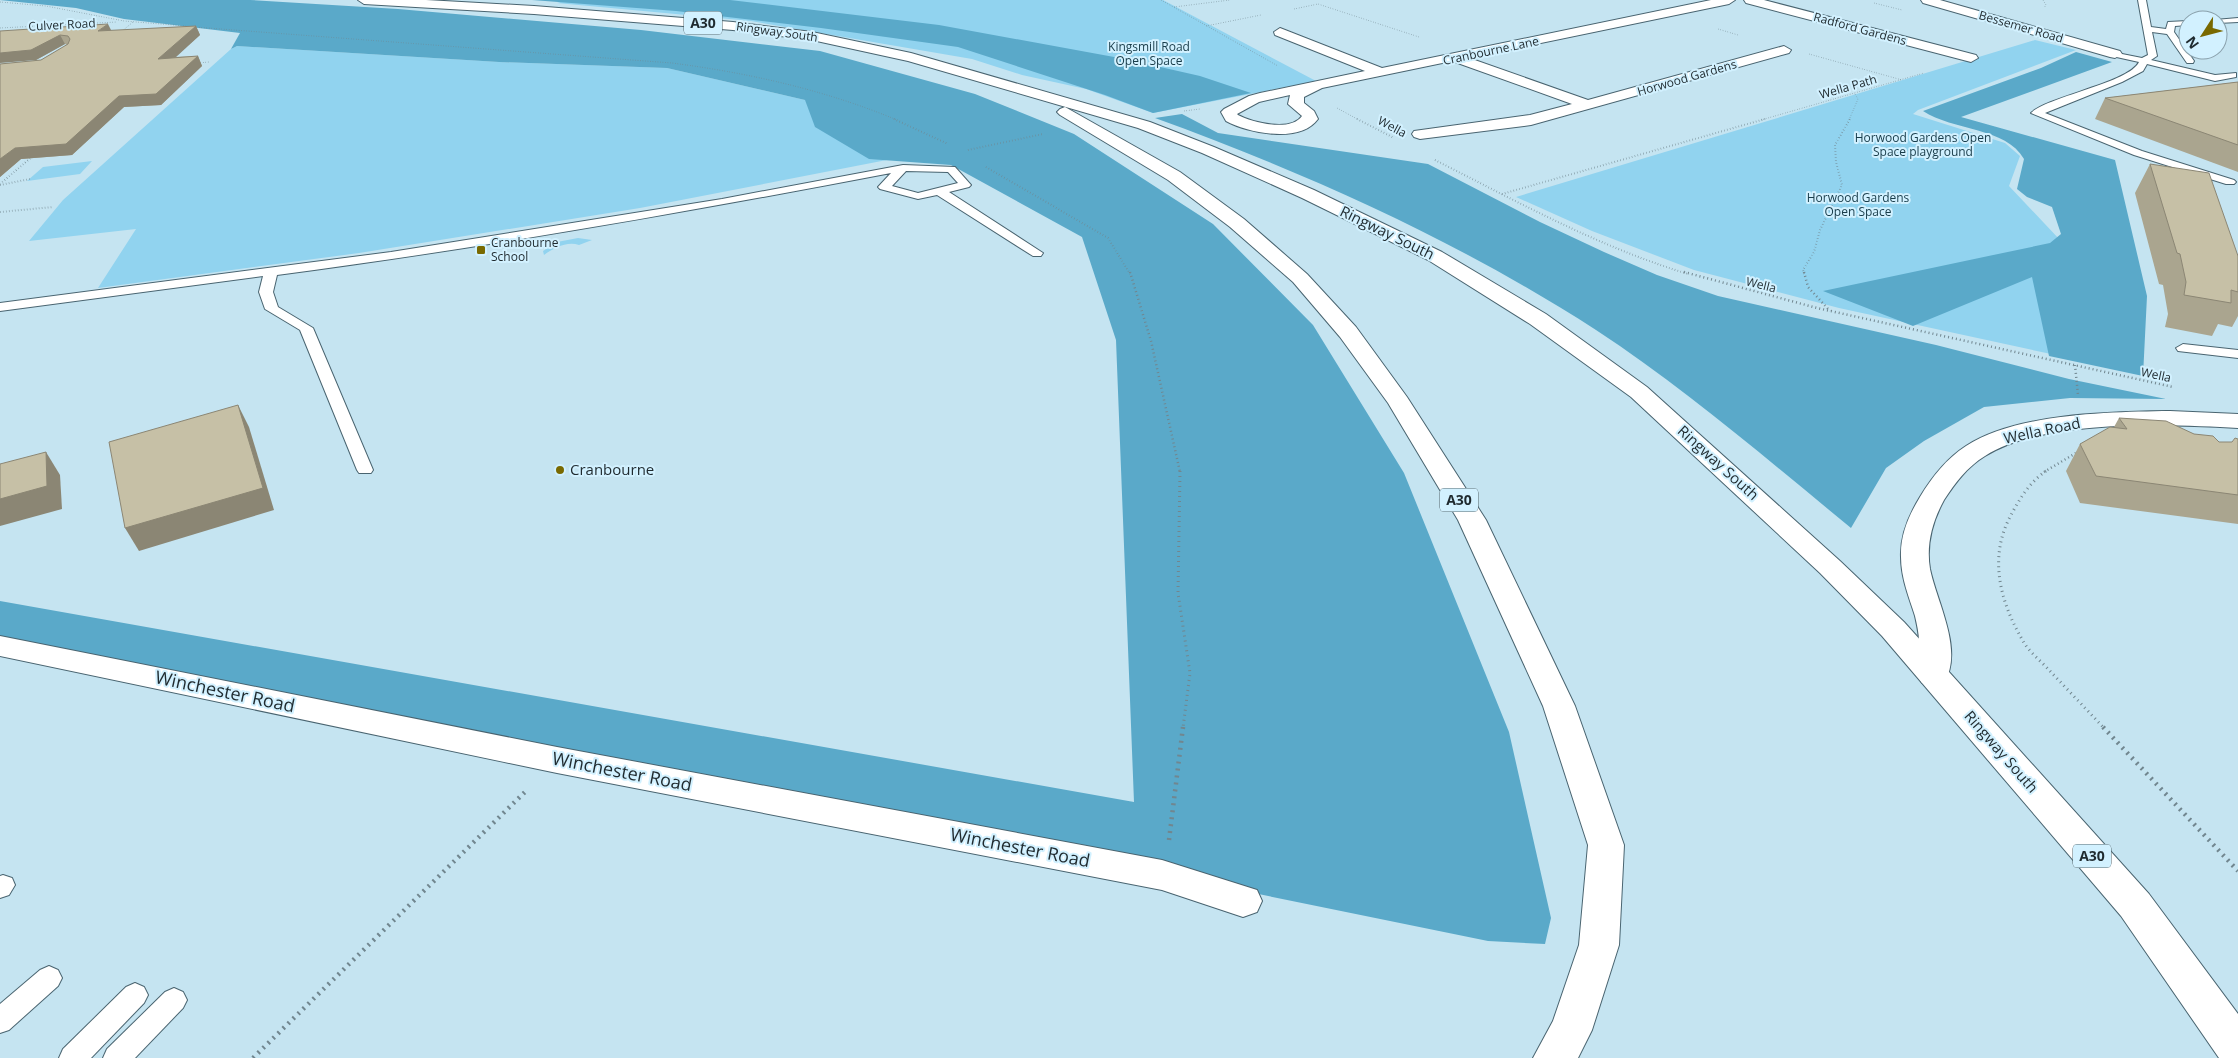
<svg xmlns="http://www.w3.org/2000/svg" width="2238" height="1058" font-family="'Open Sans',sans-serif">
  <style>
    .green { fill: #91d3ef }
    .forest { fill: #5aa9c9 }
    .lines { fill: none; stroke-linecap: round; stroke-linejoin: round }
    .service-casing { stroke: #496470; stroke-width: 2 }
    .minor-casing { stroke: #496470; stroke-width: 2 }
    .primary-casing { stroke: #496470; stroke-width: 2 }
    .path-far4 { stroke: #71868f; stroke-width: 1; stroke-dasharray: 0.5 2; stroke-linecap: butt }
    .path-far3 { stroke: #71868f; stroke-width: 2; stroke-dasharray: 0.5 2.5; stroke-linecap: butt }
    .path-far2 { stroke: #71868f; stroke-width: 2.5; stroke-dasharray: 1 3; stroke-linecap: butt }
    .path-far1 { stroke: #71868f; stroke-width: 3; stroke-dasharray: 1 4; stroke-linecap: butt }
    .path { stroke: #71868f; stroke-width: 4.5; stroke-dasharray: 2 5; stroke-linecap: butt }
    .service { fill: #fff; fill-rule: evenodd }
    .minor { fill: #fff; fill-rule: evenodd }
    .primary { fill: #fff; fill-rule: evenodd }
    .wall { fill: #aaa58f }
    .shaded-wall { fill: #8b8674 }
    .building { fill: #c6c0a6; stroke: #8b8674 }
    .poi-dot { fill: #796900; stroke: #d2f1ff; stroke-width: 2 }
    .labels { text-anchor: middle; stroke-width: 4; stroke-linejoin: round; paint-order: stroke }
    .far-street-label { font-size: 12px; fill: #1f2a2f; stroke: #d2f1ff }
    .far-park-label { font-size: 12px; fill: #183c4a; stroke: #d2f1ff }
    .far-poi-label { font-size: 12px; fill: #1f2a2f; stroke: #d2f1ff; text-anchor: start }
    .shield { fill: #d2f1ff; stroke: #55666d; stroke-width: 1 }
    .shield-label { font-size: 14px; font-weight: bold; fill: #1f2a2f }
    .street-label { font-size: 15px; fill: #1f2a2f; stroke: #d2f1ff }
    .poi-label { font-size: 15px; fill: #1f2a2f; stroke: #d2f1ff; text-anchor: start }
    .near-street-label { font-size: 18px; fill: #1f2a2f; stroke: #d2f1ff }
  </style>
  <rect width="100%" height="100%" fill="#c5e4f1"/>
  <g class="green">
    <path d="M568,0H1163L1316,81L1153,113L1086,89L1022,75L972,59L751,21L557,3Z"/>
    <path d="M2035,40L2076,50L1918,110L1913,114L2005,143L2020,156L2009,186L2060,240L2051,354L1839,308L1694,270L1592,231L1516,197Z"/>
    <path d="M237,46L499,62L667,68L805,100L933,151L640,208L359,253L98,288L136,229L29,241L63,200L231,49Z"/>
    <path d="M92,161L80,174L27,181L43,167Z"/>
    <path d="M578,238L592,240L579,245C567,241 554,248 544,255L543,251L557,242Z"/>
  </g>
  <g class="forest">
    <path d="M0,0H250L398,9L641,30L820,51L975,94L1074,134L1213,224L1313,325L1404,473L1509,732L1551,918L1545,944L1488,941L0,637V601L1134,802L1116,340L1082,237L951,165L869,159L815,127L805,100L667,68L499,62L237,46L231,49L240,33L124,19L76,8Z"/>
    <path d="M532,0H730L939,25L1125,59L1200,76L1251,93L1153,113L1105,95L958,47L821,28L676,11Z"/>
    <path d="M2076,52L2112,62L1961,117L2115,160L2147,296L2143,376L2049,356L2032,277L1913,326L1823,291L2050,243L2061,234L2052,207L2027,197L2017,189L2024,159C2006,127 1953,131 1923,111L2041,68Z"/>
    <path d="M1182,114L1218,133L1428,164L1540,222L1604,252L1657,275L1718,296L1936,345L2069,379L2166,399L2070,398L1984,407L1924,441L1886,468L1851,528C1768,460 1686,389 1596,330C1458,241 1309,174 1155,118Z"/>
  </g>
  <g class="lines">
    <defs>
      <g id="service">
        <path d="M2138,0H2146L2151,27L2166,29L2168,22L2188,21V25L2175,26L2174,32L2194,61L2193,63H2187L2167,34L2152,32L2157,56L2151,60L2215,75L2236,73V77L2215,81L2147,64L2143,71L2122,82L2045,113L2142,151L2234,180L2236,182L2234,184H2226L2134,155L2031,113C2049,96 2129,83 2139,62L2112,56V52L2142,58L2148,55Z"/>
        <path d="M2238,18V22L2218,23V20H2215Z"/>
        <path d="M903,165L955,167L971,185L969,187L949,192L1043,253L1041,256H1033L937,195L918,199L880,189L878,187L891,173C687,212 483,248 277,275L273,292L278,307L313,328L373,470L371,473H359L357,470L300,330L265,309L259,292L263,276L0,311V303L391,252L722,199ZM906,171L948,172L958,183L918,193L892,186Z"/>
        <path d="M2183,344L2238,350V358L2178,351L2176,348Z"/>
        <path d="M3,875L12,878L15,885L9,895L0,898V876Z"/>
        <path d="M49,966L58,970L62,978L58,986L9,1030L0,1033V1004L40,970Z"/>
        <path d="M135,983L144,987L148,995L144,1003L91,1058H59L63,1049L126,987Z"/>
        <path d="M174,988L183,992L187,1000L183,1008L135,1058H103L107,1049L165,992Z"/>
      </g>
      <g id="minor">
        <path d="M1711,0H1735L1729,4L1469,58L1588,100L1784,46L1791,50L1789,53L1531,125L1420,139L1414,137L1412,134L1414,131L1530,115L1572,104L1452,61L1322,88L1304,97V103L1314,111L1318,119C1300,144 1248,133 1226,121L1221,112L1224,109L1249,96L1260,93L1365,71L1275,35L1274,32L1280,28L1382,68ZM1290,95L1288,104L1302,116C1291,132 1253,123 1238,115L1237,114L1259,102Z"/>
        <path d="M1744,0H1764L1976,55L1978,58L1971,62L1746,3Z"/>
        <path d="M1921,0H1940L2120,51L2122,54L2115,58L2110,57L1923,3Z"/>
        <path d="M2170,411L2238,414V428C2170,424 2042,419 1985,456C1967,467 1955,483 1944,500C1932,522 1926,545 1930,569C1937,603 1964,650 1944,683L1933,686L1922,683C1914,670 1919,657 1919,642C1919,633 1917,625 1915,616C1909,597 1901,578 1901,557C1900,535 1909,515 1920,497C1932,477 1946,459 1966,446C2017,413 2110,412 2170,411Z"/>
        <path d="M0,636L557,747L1162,860L1257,890L1262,901L1257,912L1243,917L1162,890L557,773L0,656Z"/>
      </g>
      <g id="primary">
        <path d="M358,0H426L534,6L733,22L812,32L911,53L1150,122L1214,147L1314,190L1442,252L1546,314L1647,387L1840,561L1904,622L2149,894L2238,1014V1058H2219L2121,916L1882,636L1820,573L1631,397L1530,324L1428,260L1302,198L1202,153L1138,128L908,61L812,40L733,30L534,14L364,4Z"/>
        <path d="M1065,107L1180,172L1244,219L1307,274L1356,327L1407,397L1486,520L1575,706L1624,845L1619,945L1592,1030L1578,1058H1533L1553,1021L1579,945L1588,845L1543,706L1458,520L1388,403L1340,337L1293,282L1230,227L1168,180L1060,115L1057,112L1060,109Z"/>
      </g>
    </defs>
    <use href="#service" class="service-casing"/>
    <use href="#minor" class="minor-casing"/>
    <use href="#primary" class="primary-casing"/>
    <g class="path-far4">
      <path d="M1161,0L1278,66"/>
      <path d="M2043,0L2046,5L2044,8"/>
      <path d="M0,2L46,6L124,21L186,26"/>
      <path d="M1874,3L1902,10"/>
      <path d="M1174,7L1230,0"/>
      <path d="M1294,9L1318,4L1419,37"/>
      <path d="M1206,26L1261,15"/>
      <path d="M194,27L672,63C749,73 825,90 897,120"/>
      <path d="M0,28L117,22"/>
      <path d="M1718,29L1738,35"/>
      <path d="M121,32L133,22"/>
      <path d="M1809,54L1902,80"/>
      <path d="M198,63L209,62"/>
      <path d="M1337,108L1359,120"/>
      <path d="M1184,111L1200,109"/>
      <path d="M1761,120L1924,73"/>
      <path d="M1849,120L1858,99L1855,94"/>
    </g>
    <g class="path-far3">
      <path d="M894,119L948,144"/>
      <path d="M1357,119L1394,138"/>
      <path d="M968,150L1043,134"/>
      <path d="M1435,160C1518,202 1599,247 1688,274"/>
      <path d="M986,167L1108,238L1130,274"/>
      <path d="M0,184L33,156"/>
      <path d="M0,185L30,179"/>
      <path d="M1502,194L1765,119"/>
      <path d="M0,212L53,207"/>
      <path d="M1804,274L1803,270L1814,252L1820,230L1842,185L1836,162L1835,145L1850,119"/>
    </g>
    <g class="path-far2">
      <path d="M1130,272L1151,341L1180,472"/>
      <path d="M1684,272L1817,308L2173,387"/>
      <path d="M1804,272L1808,287L1830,311"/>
      <path d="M2075,365L2078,395"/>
      <path d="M2044,472L2076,453"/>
    </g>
    <g class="path-far1">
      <path d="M1180,471L1178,593L1190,673L1183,728"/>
      <path d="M2046,471C2030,482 2020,498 2011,515C1988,557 2000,602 2023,641C2029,652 2041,661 2049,670C2067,689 2086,709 2104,728"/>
    </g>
    <g class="path">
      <path d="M2103,727L2238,871"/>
      <path d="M1169,840L1183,727"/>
      <path d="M253,1058L528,789"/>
    </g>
    <use href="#service" class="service"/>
    <use href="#minor" class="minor"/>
    <use href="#primary" class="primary"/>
  </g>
  <g class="wall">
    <path d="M196,26L200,35L175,57L198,56L202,66L161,105L124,107L72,155L21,159L0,177V64L41,60L67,45L65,44L36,60L0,31H111Z"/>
    <path d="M2238,82V172L2095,119L2105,98Z"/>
    <path d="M2150,164L2238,256V316L2232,327L2218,324L2212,336L2165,327L2168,314L2163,285L2159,284L2135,193Z"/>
    <path d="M2119,418L2194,434L2219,442H2232L2238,439V524L2080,503L2066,471L2080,444L2114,427Z"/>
  </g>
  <g class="shaded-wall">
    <path d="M108,24L113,34L98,31Z"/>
    <path d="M196,26L200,35L163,69L158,59Z"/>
    <path d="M60,35L65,44L36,60L0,63V53Z"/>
    <path d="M198,56L202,66L161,105L124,107L72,155L21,159L0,177V159L15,148L119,96Z"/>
    <path d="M238,405L249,427L274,510L139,551L125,528Z"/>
    <path d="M46,452L60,475L62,509L0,526V499Z"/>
  </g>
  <g class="building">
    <path d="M108,24L98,31L196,26L158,59L198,56L156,94L119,96L66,144L15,148L0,159V64L41,60L68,44L70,39L68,36L60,35L31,50L0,53V31Z"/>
    <path d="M2238,82V145L2105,98Z"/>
    <path d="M2150,164L2209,173L2238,256V292L2231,290V303L2184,295L2186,282L2180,254L2177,253Z"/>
    <path d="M238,405L263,488L125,528L109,442Z"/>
    <path d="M2119,418L2166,421L2194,434L2213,436L2219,442H2232L2235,438L2238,439V495L2096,476L2080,444L2110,427L2127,429Z"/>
    <path d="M46,452L47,486L0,499V464Z"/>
  </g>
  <g class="poi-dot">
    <rect x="476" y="245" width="10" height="10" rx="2.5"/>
    <circle cx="560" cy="470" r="5"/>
  </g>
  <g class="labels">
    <g class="far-street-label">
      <text transform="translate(62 25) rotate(-3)" y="4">Culver Road</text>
      <text transform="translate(2021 27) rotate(16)" y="4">Bessemer Road</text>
      <text transform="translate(1860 29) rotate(15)" y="4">Radford Gardens</text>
      <text transform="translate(777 32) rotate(8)" y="4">Ringway South</text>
      <text transform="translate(1491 51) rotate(-12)" y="4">Cranbourne Lane</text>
      <text transform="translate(1687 78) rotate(-16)" y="4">Horwood Gardens</text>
      <text transform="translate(1848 87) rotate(-16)" y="4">Wella Path</text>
      <text transform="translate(1392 127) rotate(28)" y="4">Wella</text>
      <text transform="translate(1761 285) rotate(14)" y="4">Wella</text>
      <text transform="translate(2156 375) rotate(12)" y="4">Wella</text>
    </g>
    <g class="far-park-label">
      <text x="1149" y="51">Kingsmill Road<tspan x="1149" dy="14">Open Space</tspan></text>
      <text x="1923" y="142">Horwood Gardens Open<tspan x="1923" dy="14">Space playground</tspan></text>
      <text x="1858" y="202">Horwood Gardens<tspan x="1858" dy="14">Open Space</tspan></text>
    </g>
    <g class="far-poi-label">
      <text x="491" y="247">Cranbourne<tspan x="491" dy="14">School</tspan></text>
    </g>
    <g class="shield">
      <rect x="684" y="11.5" width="38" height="23" rx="4"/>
      <rect x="1440" y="488.5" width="38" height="23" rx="4"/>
      <rect x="2073" y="844.5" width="38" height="23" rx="4"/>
    </g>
    <g class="shield-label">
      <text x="703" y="28">A30</text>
      <text x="1459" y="505">A30</text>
      <text x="2092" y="861">A30</text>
    </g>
    <g class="street-label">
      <text transform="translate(1387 233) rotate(26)" y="5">Ringway South</text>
      <text transform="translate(2042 431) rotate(-12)" y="5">Wella Road</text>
      <text transform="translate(1718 463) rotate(42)" y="5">Ringway South</text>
      <text transform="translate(2001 752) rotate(49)" y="5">Ringway South</text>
    </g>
    <g class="poi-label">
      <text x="570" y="475">Cranbourne</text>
    </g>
    <g class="near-street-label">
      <text transform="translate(225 692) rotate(12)" y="6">Winchester Road</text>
      <text transform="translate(622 772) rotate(11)" y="6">Winchester Road</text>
      <text transform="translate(1020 848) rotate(11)" y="6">Winchester Road</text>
    </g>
  </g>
  <g transform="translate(2203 35) rotate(234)"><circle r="24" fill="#d2f1ff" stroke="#8aa1ac"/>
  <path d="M0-4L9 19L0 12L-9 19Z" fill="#796900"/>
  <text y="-8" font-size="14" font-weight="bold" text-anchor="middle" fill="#1f2a2f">N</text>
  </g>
</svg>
